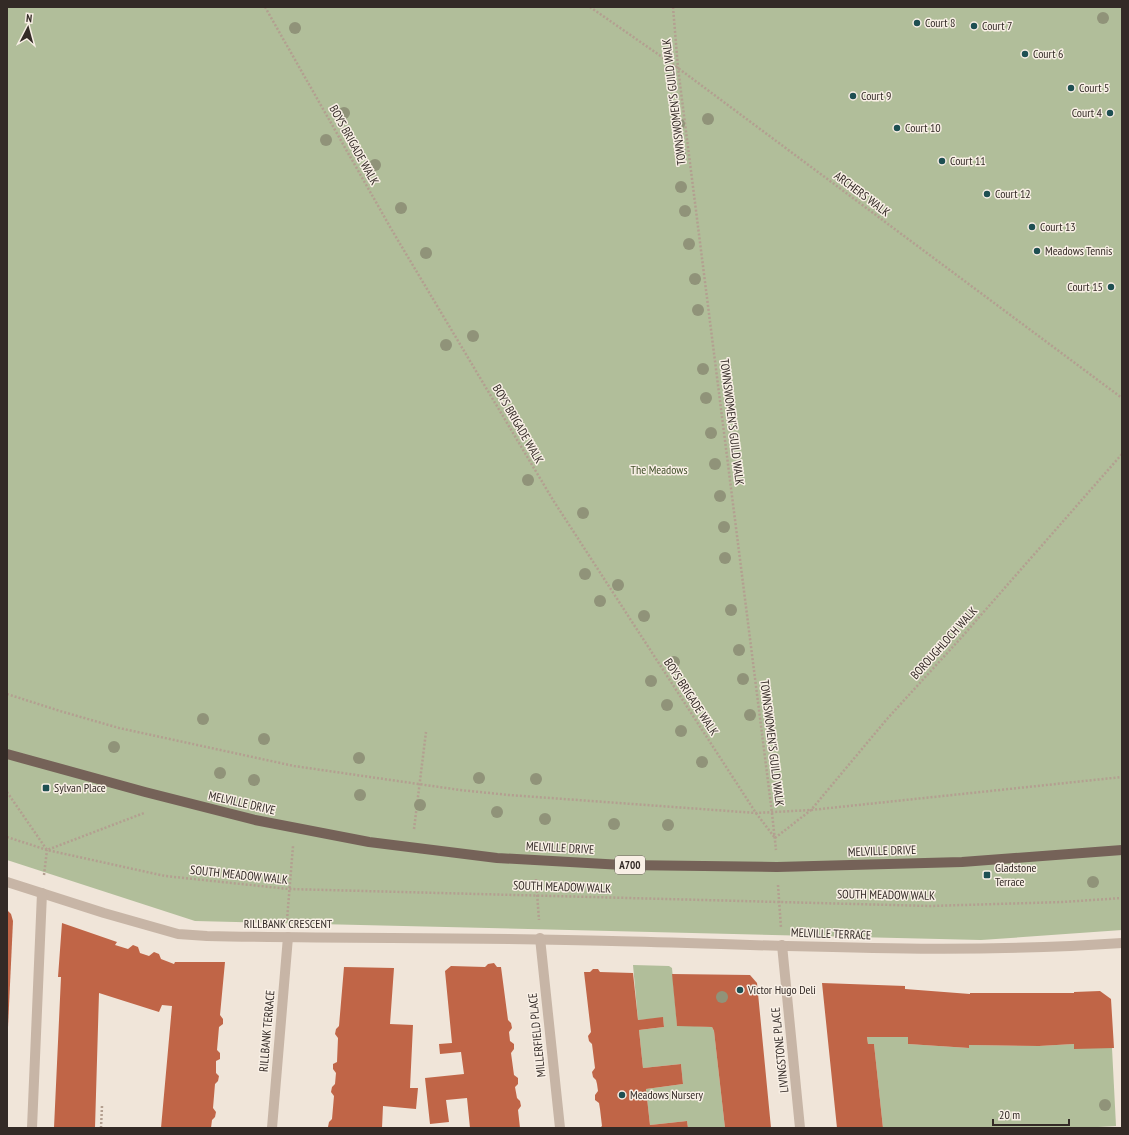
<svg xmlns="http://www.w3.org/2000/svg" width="1129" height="1135" font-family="'PT Sans Narrow',sans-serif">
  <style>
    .green { fill: #b1be9a }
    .building { fill: #c06547 }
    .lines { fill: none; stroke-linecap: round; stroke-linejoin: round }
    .path { stroke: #b39f90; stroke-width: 2.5; stroke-dasharray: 2 2; stroke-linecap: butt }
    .street { stroke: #c7b5a6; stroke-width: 10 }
    .primary { stroke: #756258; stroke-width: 10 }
    .tree { fill: #909379 }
    .poi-dot { fill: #1e4f52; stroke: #f8efe5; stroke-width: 1.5 }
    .labels { text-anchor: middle; stroke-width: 3; stroke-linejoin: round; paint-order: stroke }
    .shield { fill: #f8efe5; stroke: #6e655f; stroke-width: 1 }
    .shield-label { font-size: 11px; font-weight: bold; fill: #332a26 }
    .poi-label { font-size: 12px; fill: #332a26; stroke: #f8efe5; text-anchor: start }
    .street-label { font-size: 12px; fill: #332a26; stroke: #f8efe5 }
    .park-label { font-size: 12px; fill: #42502b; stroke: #f8efe5 }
  </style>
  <rect width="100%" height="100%" fill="#f0e5d9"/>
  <g class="green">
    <path d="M7,7H1122V930L981,940L195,921L7,860Z"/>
    <path d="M633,965L669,966L672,968L677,1025L712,1027L714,1031L725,1128H688L687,1121L650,1125L646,1089L683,1084L681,1064L643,1068L639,1030L664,1027L663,1018L638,1020Z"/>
    <path d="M867,1037H908V1044L969,1048V1045L1039,1046L1074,1044L1112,1048L1116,1126L1080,1128H883L874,1044H868Z"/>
  </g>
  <g class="building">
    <path d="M7,910L11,914L13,921L8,1027H7Z"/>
    <path d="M62,923L117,942L115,945L128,949L133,945L138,947L140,953L149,956L154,952L159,954L161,959L174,964L175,962H225L220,1015L223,1019V1024L219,1027L217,1050L220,1053V1059L216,1061V1073L219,1076L218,1081L215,1084L213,1108L216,1112L215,1117L212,1120L211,1128H161L172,1006L162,1005L159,1012L99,993L95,1128H54L61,977H58Z"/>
    <path d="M494,963L497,967H501L508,1020L511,1023L512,1028L509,1032L510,1041L514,1044V1049L511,1053L514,1075L518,1078V1084L515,1087L517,1098L520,1101L521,1106L518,1110L520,1128H470L467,1098L446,1100L449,1122L430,1124L425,1078L464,1074L461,1052L440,1054L439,1044L452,1043L445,971L451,966L485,967L488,964Z"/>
    <path d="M344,967L394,968L390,1024L413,1025L410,1088H418L416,1109L383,1106L382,1128L328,1127L329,1122L332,1119L334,1096L331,1092L332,1087L335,1084L336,1073L333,1069V1064L337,1062L338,1038L335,1034L336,1029L339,1026Z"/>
    <path d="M593,969H598L600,972L633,973L638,1020L663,1017L664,1027L639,1030L643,1068L681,1064L683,1084L646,1089L650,1125L687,1121L688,1128H600L602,1126L600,1109L599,1103L595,1100V1095L598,1091L597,1084L596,1080L593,1077L592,1072L595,1068L592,1044L589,1041L588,1036L591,1032L584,972H590Z"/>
    <path d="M672,974L750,975L757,983L771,1128H725L714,1031L712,1027L677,1026Z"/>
    <path d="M822,983L905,986V989L970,994V993H1074V992L1100,991L1111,999L1114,1048L1074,1049V1044L1039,1046L969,1045V1048L908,1044V1037H867L868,1044H874L883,1128H837Z"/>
  </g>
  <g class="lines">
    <g class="path">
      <path d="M265,7L393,232L553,500L756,813L775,838"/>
      <path d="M590,7L678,68L1122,398"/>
      <path d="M673,7L678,68L772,813L776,850"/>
      <path d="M7,694L60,711L119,728L294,766L460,790L509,795L756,813L811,810L1122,777"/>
      <path d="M7,792L47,850L144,813"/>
      <path d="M414,829L426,732"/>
      <path d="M7,837L47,850L165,876L289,889L930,906L1063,902L1122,898"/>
      <path d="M775,838L811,810L887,719L960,639L1122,454"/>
      <path d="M44,875L47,850"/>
      <path d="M536,879L539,920"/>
      <path d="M778,885L781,928"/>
      <path d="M287,920L293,846"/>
      <path d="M101,1128L102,1106"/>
    </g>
    <g class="street">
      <path d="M7,882L104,913L178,934L207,936C342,939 477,937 612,941C782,945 952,955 1122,943"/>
      <path d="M540,938L560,1128"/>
      <path d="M782,945L800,1128"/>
      <path d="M32,1128L42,893"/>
      <path d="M272,1128L288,937"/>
    </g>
    <path class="primary" d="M7,754L145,792L255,820L369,842L497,858L623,865L777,867L962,862L1122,850"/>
  </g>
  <g class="tree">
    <circle cx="1103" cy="18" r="6"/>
    <circle cx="295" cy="28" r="6"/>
    <circle cx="344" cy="113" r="6"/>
    <circle cx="708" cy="119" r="6"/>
    <circle cx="679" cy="124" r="6"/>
    <circle cx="326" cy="140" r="6"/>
    <circle cx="680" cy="152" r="6"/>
    <circle cx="375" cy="165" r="6"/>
    <circle cx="681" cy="187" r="6"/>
    <circle cx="401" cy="208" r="6"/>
    <circle cx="685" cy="211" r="6"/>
    <circle cx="689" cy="244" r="6"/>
    <circle cx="426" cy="253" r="6"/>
    <circle cx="695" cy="279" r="6"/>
    <circle cx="698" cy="310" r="6"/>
    <circle cx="473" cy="336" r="6"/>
    <circle cx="446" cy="345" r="6"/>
    <circle cx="703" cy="369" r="6"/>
    <circle cx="706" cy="398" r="6"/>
    <circle cx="711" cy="433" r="6"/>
    <circle cx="715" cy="464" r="6"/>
    <circle cx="528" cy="480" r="6"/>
    <circle cx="720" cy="496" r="6"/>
    <circle cx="583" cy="513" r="6"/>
    <circle cx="724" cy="527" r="6"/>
    <circle cx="725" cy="558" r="6"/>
    <circle cx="585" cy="574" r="6"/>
    <circle cx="618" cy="585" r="6"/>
    <circle cx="600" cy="601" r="6"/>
    <circle cx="731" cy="610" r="6"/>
    <circle cx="644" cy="616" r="6"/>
    <circle cx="739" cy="650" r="6"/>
    <circle cx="674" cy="662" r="6"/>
    <circle cx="743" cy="679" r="6"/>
    <circle cx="651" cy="681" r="6"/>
    <circle cx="667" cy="705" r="6"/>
    <circle cx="750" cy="715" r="6"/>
    <circle cx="203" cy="719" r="6"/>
    <circle cx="681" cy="731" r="6"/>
    <circle cx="264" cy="739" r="6"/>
    <circle cx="114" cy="747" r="6"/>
    <circle cx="359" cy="758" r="6"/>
    <circle cx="702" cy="762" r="6"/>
    <circle cx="220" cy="773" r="6"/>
    <circle cx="479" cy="778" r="6"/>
    <circle cx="536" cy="779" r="6"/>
    <circle cx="254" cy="780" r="6"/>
    <circle cx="360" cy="795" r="6"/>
    <circle cx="420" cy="805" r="6"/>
    <circle cx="497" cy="812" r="6"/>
    <circle cx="545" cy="819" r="6"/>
    <circle cx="614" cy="824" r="6"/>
    <circle cx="668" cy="825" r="6"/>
    <circle cx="1093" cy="882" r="6"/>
    <circle cx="722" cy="997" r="6"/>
    <circle cx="1105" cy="1105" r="6"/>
  </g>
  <g class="poi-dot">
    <circle cx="917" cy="23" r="4"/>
    <circle cx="974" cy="26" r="4"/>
    <circle cx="1025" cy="54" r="4"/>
    <circle cx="1071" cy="88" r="4"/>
    <circle cx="853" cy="96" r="4"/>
    <circle cx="1110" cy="113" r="4"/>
    <circle cx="897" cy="128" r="4"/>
    <circle cx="942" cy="161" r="4"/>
    <circle cx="987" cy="194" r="4"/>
    <circle cx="1032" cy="227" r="4"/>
    <circle cx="1037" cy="251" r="4"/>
    <circle cx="1111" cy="287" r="4"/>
    <rect x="42" y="784" width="8" height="8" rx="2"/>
    <rect x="983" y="871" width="8" height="8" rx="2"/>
    <circle cx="740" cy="990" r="4"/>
    <circle cx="622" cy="1095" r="4"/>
  </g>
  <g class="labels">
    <rect class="shield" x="615" y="856" width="30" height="18" rx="3"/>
    <g class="shield-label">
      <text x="630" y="869">A700</text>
    </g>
    <g class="poi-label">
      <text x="925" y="27">Court 8</text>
      <text x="982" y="30">Court 7</text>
      <text x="1033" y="58">Court 6</text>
      <text x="1079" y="92">Court 5</text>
      <text x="861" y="100">Court 9</text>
      <text x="1102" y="117" text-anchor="end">Court 4</text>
      <text x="905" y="132">Court 10</text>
      <text x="950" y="165">Court 11</text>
      <text x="995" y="198">Court 12</text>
      <text x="1040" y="231">Court 13</text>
      <text x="1045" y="255">Meadows Tennis</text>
      <text x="1103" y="291" text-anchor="end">Court 15</text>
      <text x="54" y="792">Sylvan Place</text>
      <text x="995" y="872">Gladstone<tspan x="995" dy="14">Terrace</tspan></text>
      <text x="748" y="994">Victor Hugo Deli</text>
      <text x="630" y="1099">Meadows Nursery</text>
    </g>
    <g class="street-label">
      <text transform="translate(674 102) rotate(-97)" y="4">TOWNSWOMEN'S GUILD WALK</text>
      <text transform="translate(354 145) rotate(61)" y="4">BOYS BRIGADE WALK</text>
      <text transform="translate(862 194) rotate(37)" y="4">ARCHERS WALK</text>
      <text transform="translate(732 422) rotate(83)" y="4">TOWNSWOMEN'S GUILD WALK</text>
      <text transform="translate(518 424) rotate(60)" y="4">BOYS BRIGADE WALK</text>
      <text transform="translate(944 643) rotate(-48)" y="4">BOROUGHLOCH WALK</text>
      <text transform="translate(691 697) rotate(57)" y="4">BOYS BRIGADE WALK</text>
      <text transform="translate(772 743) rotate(83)" y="4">TOWNSWOMEN'S GUILD WALK</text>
      <text transform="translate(242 803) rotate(13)" y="4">MELVILLE DRIVE</text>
      <text transform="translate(560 848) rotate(3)" y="4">MELVILLE DRIVE</text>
      <text transform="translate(882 851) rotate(-2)" y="4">MELVILLE DRIVE</text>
      <text transform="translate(239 875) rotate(6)" y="4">SOUTH MEADOW WALK</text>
      <text transform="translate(562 887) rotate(2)" y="4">SOUTH MEADOW WALK</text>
      <text transform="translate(886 895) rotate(1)" y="4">SOUTH MEADOW WALK</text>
      <text x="288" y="928">RILLBANK CRESCENT</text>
      <text transform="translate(831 934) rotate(2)" y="4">MELVILLE TERRACE</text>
      <text transform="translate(267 1031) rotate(-85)" y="4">RILLBANK TERRACE</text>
      <text transform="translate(537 1035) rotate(-96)" y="4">MILLERFIELD PLACE</text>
      <text transform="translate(780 1050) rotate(-96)" y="4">LIVINGSTONE PLACE</text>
    </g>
    <g class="park-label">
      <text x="659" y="474">The Meadows</text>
    </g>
  </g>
  <rect width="1129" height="1135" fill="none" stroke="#332a26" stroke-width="16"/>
  <g transform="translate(28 28) rotate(6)" stroke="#f8efe5" stroke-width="3" paint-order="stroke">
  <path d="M0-3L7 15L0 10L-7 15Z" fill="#332a26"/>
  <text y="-6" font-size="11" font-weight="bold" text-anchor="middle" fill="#332a26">N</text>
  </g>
  <path d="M993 1119v6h76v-6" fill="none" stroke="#332a26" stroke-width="2"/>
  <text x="999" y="1119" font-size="12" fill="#332a26" stroke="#f8efe5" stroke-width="3" paint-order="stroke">20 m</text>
</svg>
